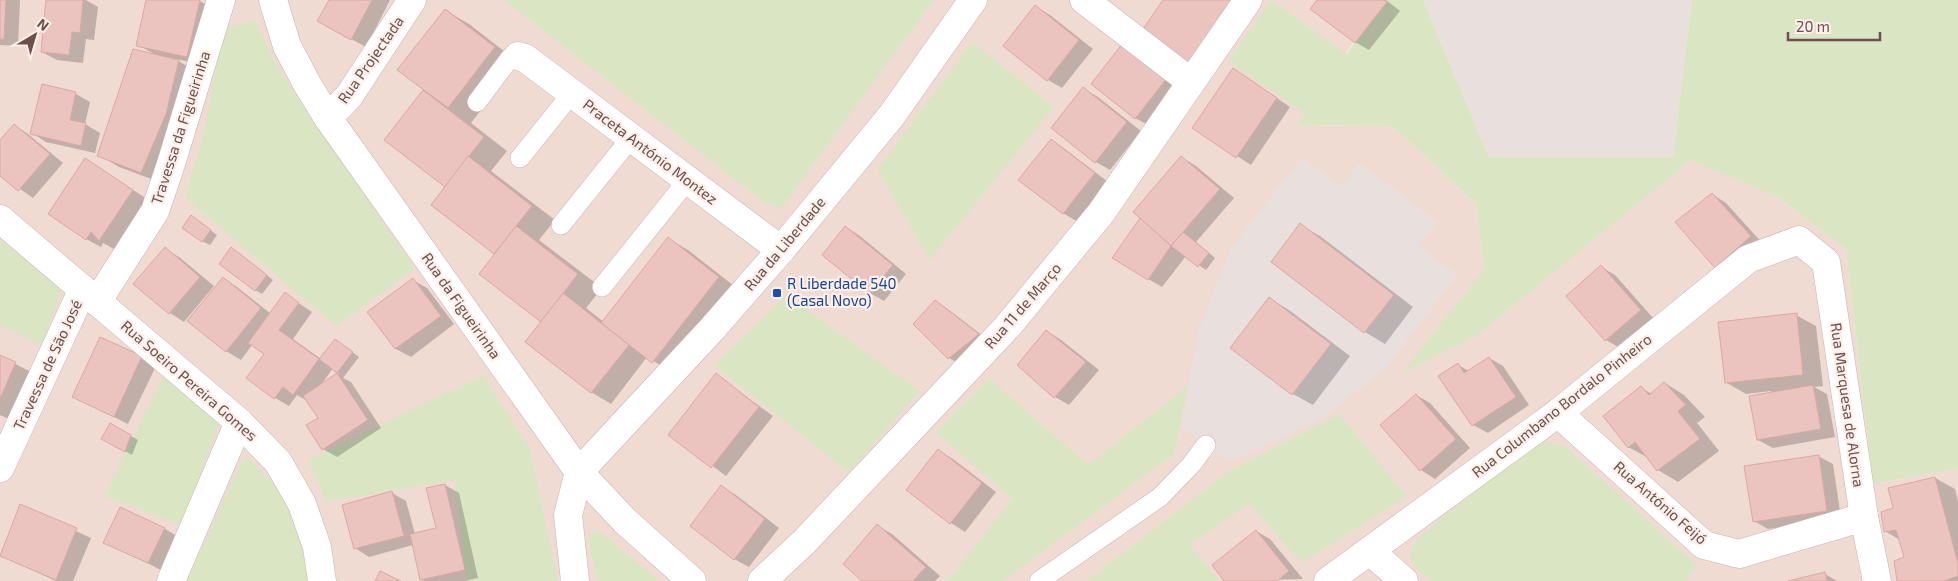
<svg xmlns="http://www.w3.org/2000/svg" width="1958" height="581" font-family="'Exo 2',sans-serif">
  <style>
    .residential { fill: #f0dbd3 }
    .industrial { fill: #e9e0de }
    .green { fill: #dae5c4 }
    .shadow { fill: #0003; fill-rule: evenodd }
    .building { fill: #ebc4bf; stroke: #dca7a1 }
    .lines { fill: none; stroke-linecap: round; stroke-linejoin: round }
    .lane-casing { stroke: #cbb3ae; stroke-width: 20 }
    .street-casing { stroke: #cbb3ae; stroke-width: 29 }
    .secondary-casing { stroke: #cdb2ac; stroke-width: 29 }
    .lane { stroke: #fff; stroke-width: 19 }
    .street { stroke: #fff; stroke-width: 28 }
    .secondary { stroke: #fff; stroke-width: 28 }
    .transit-dot { fill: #1a4fb4; stroke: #fcf0e9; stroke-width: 2 }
    .labels { text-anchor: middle; stroke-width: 4.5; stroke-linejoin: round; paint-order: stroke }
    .street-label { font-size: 15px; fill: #6e4f4d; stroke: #fcf0e9 }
    .transit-label { font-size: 15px; fill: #164399; stroke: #fcf0e9; text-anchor: start }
  </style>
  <rect width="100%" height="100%" fill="#f9ebe4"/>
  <path class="residential" d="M0,0H1383L1296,125L1392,126L1476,204L1484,269L1476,335L1691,159L1779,198L1846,250L1873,484L1958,469V581H0Z"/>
  <g class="industrial">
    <path d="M1423,0H1692L1673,157H1489Z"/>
    <path d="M1302,157L1341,187L1359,163L1437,222L1419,246L1457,275L1385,369L1316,422L1229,462L1181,426L1198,332L1231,249Z"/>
  </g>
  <g class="green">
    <path d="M504,0H934L781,209L765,203Z"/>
    <path d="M1271,0L1347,54L1383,0H1423L1489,157H1673L1692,0H1958V469L1873,484L1846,250L1779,198L1691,160L1476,336L1401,374L1484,269L1476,204L1392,126L1296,125L1304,113L1228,61Z"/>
    <path d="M255,20L279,70L415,269L336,326L185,198L205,129L223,29Z"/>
    <path d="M972,42L1054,107L930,260L877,170Z"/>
    <path d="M0,240L62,287L42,346L0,325Z"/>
    <path d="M786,295L920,391L848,472L714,365Z"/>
    <path d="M165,373L219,423L182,525L104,496Z"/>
    <path d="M483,375L530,449L558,581H466L455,480L326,502L308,460Z"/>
    <path d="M989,378L1088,465L1189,385L1174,454L1003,581H944L954,573L1012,498L935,432Z"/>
    <path d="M1339,414L1407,496L1302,563L1249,504L1190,544L1219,581H1087L1228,472Z"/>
    <path d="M1540,441L1565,446L1697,565L1686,581H1431L1415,568L1409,555L1416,540L1531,445Z"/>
    <path d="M245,455C253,463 262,471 270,480C294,507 303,546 309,581H187Z"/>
    <path d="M597,529L659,581H597L588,536Z"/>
  </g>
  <g class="shadow">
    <path d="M0,0H20L18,46L0,45Z"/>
    <path d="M47,0H86L98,7L94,40L86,39L83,63L57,60L42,52Z"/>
    <path d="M148,0H198L214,9L201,64L175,59L199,73L162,183L119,167L99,155L156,55L138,45Z"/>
    <path d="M330,0H390L366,47L333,29Z"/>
    <path d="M1319,0H1386L1400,11L1369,50L1355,42Z"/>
    <path d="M1036,7L1050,15L1093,49L1062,88L1048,80Z"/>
    <path d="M445,10L469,24L518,62L471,123L507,151L491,171L555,220L539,240L602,288L586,308L604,322L669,239L688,250L738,289L673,373L647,357L611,404L591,392L496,254L432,205L447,186L386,139L425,89Z"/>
    <path d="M1123,45L1180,87L1150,126L1135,118Z"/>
    <path d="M1247,78L1290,107L1251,165L1237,156Z"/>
    <path d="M42,86L76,94L90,102L85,124L100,133L95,153L46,142L32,133Z"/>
    <path d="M1084,89L1098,97L1141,131L1110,170L1096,162L1053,128Z"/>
    <path d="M14,125L28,134L63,163L33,198L0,175V142Z"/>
    <path d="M1051,140L1065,149L1108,182L1078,222L1063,213Z"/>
    <path d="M1181,157L1196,166L1234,198L1196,242L1215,258L1206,270L1186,256L1162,287L1148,279Z"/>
    <path d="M86,159L147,199L114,249L103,243L101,247L86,239Z"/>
    <path d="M1712,194L1726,203L1764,245L1730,275L1716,267Z"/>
    <path d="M192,217L217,235L210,245L202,241Z"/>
    <path d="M1300,225L1320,236L1413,307L1385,344L1365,332L1272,261Z"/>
    <path d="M846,227L860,236L906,274L884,301L870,293Z"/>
    <path d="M232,248L273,280L262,294L255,290Z"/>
    <path d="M165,249L179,257L214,286L184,322L170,313L135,284Z"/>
    <path d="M1601,267L1615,275L1654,319L1620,348L1606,340Z"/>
    <path d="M223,278L237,287L271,314L285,294L312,312L293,339L321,359L336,340L359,357L343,378L351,382L381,428L337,457L323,449L319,418L309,402L297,395L289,406L275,398L265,354L252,345L241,360L226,351ZM333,368L339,373L321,385Z"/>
    <path d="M413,280L427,288L454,324L411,357L396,349L369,312Z"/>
    <path d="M1269,298L1289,310L1350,356L1313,405L1293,394L1232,347Z"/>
    <path d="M935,301L949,310L992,343L963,366L949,358Z"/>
    <path d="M1796,315L1816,326L1823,386L1814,387L1827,394L1835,437L1773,448L1758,440L1771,391L1746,394L1727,383Z"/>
    <path d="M1047,331L1061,340L1099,370L1069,405L1055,397L1019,364Z"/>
    <path d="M101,338L156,366L128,424L74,397Z"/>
    <path d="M0,356L29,371L9,419L0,415Z"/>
    <path d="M1489,358L1503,366L1529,405L1488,433L1473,425L1458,365L1469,371Z"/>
    <path d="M716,375L773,416L726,476L670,434Z"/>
    <path d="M1665,383L1684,395L1705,417L1697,423L1719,451L1678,482L1658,470L1649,458L1628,447L1641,388L1652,394Z"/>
    <path d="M1416,395L1430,403L1470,448L1435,479L1421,470L1381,426Z"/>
    <path d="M111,425L138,440L132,455L103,439Z"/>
    <path d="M939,451L953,459L996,492L965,532L951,523L908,490Z"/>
    <path d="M1818,456L1833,464L1841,518L1768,529L1754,521Z"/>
    <path d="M1935,478L1955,489L1958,501V581H1898L1905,558L1900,540L1885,531L1894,509Z"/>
    <path d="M445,485L459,493L478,578L465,581H424L421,579L413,545L369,557L355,548L392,493L406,501L415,534L437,529Z"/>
    <path d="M722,487L736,495L779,528L749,567L734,559Z"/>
    <path d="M21,506L91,538L73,581H56L0,555Z"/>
    <path d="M878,526L892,534L940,576L935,581H864Z"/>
    <path d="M165,529L179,537L163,571L105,542Z"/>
    <path d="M1256,531L1270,539L1303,579L1226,581Z"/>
    <path d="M1825,574L1837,581H1794Z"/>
  </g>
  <g class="building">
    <path d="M0,0H6L4,39H0Z"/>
    <path d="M46,0H83L80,33L72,32L69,55L41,52Z"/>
    <path d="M146,0H200L187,57L136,46Z"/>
    <path d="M329,0H372L351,40L317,21Z"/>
    <path d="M1163,0H1231L1188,64L1141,32Z"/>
    <path d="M1317,0H1384L1387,2L1355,43L1310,9Z"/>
    <path d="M1035,5L1079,40L1047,81L1003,46Z"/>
    <path d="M445,9L495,47L448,108L397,70Z"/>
    <path d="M1123,43L1167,78L1135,119L1091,84Z"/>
    <path d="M133,49L179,60L166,114L141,173L97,156Z"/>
    <path d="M1233,68L1277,98L1236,158L1192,128Z"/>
    <path d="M42,84L76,92L70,120L86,123L81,146L30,134Z"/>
    <path d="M1083,87L1127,122L1095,163L1051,128Z"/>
    <path d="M423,90L484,137L445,187L384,140Z"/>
    <path d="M14,124L50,154L18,191L0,176V140Z"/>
    <path d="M1051,139L1095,173L1063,214L1018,180Z"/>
    <path d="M468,156L532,206L494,254L431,205Z"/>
    <path d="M1181,156L1220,189L1171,246L1133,212Z"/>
    <path d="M85,158L133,190L99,241L91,232L86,240L48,214Z"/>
    <path d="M1712,193L1751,236L1715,268L1675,222Z"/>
    <path d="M191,215L211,230L202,242L182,228Z"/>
    <path d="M1140,218L1171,246L1148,280L1112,258Z"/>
    <path d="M1300,223L1394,295L1364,333L1271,262Z"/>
    <path d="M516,226L578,274L541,322L479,274Z"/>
    <path d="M845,226L893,265L870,294L822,255Z"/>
    <path d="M1183,232L1209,253L1198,267L1171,246Z"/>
    <path d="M668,237L719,277L652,363L601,323Z"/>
    <path d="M165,247L200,277L169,314L133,284Z"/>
    <path d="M231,247L267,275L255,291L219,264Z"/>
    <path d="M1601,265L1641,310L1605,341L1566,296Z"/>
    <path d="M223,277L261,308L226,352L187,321Z"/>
    <path d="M413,278L441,316L395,349L367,312Z"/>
    <path d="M285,292L299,303L279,330L319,359L293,395L283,387L274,399L246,378L264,354L248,343Z"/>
    <path d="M563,293L629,345L591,393L525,342Z"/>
    <path d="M1269,297L1331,344L1292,395L1230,348Z"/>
    <path d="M935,300L979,334L948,359L913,324Z"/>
    <path d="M1797,313L1803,375L1725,383L1718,322Z"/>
    <path d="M1046,330L1086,362L1054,398L1017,365Z"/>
    <path d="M100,337L142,356L114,417L72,397Z"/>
    <path d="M335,339L353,352L337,373L319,359Z"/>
    <path d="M0,355L16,362L0,399Z"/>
    <path d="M1489,357L1516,397L1472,426L1438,376L1458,363L1464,373Z"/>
    <path d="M337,373L368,420L322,450L306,425L318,418L303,396Z"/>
    <path d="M716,373L759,407L711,468L668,435Z"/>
    <path d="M1664,382L1686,405L1678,411L1700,439L1657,471L1635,442L1628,448L1603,416L1641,386L1649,395Z"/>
    <path d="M1813,385L1821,429L1757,440L1749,396Z"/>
    <path d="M1416,394L1456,439L1420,471L1380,425Z"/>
    <path d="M110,423L131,435L125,452L101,439Z"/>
    <path d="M938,449L982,483L950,524L906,490Z"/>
    <path d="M1819,455L1827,511L1753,522L1744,466Z"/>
    <path d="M1935,477L1958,563V576L1944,581H1897L1894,561L1904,557L1896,530L1884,532L1881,512L1893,508L1888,488Z"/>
    <path d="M445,484L465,570L420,580L410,534L436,528L426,488Z"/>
    <path d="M721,485L765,519L734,560L690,526Z"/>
    <path d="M392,491L404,536L354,549L342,505Z"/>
    <path d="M20,504L77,528L56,580L0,556Z"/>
    <path d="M120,507L165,528L148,563L103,543Z"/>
    <path d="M877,524L926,567L913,581H862L843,564Z"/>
    <path d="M1256,530L1289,571L1277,581H1224L1212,565Z"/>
    <path d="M380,571L401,581H375Z"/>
    <path d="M1825,572L1827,581H1788Z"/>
  </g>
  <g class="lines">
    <defs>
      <g id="lane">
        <path d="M477,102L510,58L518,56"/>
        <path d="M520,158L572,93"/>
        <path d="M561,225L631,138"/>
        <path d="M602,287L687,181"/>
        <path d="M1039,581L1160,497L1191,465L1206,445"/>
      </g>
      <g id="street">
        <path d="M1084,0L1191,82"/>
        <path d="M518,56L525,58L781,250"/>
        <path d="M328,118L349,96L412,0"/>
        <path d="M0,219L239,422L278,462L302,504L317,547L322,581"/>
        <path d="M97,302L155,211L170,167L221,0"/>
        <path d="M1558,413L1704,545L1739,554L1864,517"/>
        <path d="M0,468L83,289"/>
        <path d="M1370,551L1404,581"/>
        <path d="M171,581L239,422"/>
        <path d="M575,581L568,515L579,472L712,329L781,250L892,115L973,0"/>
        <path d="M762,581L804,542L1007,327L1101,213L1248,0"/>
        <path d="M1328,581L1558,413L1748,259L1799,240L1826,262L1864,517L1877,581"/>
      </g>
      <path id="secondary" d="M273,0L287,46L307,84L328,118L579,472L625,521L692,581"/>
    </defs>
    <use href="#lane" class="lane-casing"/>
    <use href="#street" class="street-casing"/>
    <use href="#secondary" class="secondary-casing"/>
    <use href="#lane" class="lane"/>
    <use href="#street" class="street"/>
    <use href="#secondary" class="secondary"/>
  </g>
  <rect class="transit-dot" x="772" y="288" width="10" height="10" rx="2.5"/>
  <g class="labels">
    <g class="street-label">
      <text transform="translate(371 60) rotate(-55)" y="5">Rua Projectada</text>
      <text transform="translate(181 128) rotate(-72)" y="5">Travessa da Figueirinha</text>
      <text transform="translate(650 152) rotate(37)" y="5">Praceta António Montez</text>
      <text transform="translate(785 244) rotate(-50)" y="5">Rua da Liberdade</text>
      <text transform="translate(461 306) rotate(55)" y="5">Rua da Figueirinha</text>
      <text transform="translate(1023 306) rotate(-49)" y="5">Rua 11 de Março</text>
      <text transform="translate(48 365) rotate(-65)" y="5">Travessa de São José</text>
      <text transform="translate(189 381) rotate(41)" y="5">Rua Soeiro Pereira Gomes</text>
      <text transform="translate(1847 405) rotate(82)" y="5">Rua Marquesa de Alorna</text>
      <text transform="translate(1562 406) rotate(-38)" y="5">Rua Columbano Bordalo Pinheiro</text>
      <text transform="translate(1660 503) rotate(41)" y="5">Rua António Feijó</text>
    </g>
    <g class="transit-label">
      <text x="787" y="289">R Liberdade 540<tspan x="787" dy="17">(Casal Novo)</tspan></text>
    </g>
  </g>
  <g transform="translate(35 35) rotate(38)" stroke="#fcf0e9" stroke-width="4" paint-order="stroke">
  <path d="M0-4L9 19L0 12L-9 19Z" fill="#6e4f4d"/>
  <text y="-8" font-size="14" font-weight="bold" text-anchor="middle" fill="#6e4f4d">N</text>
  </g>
  <path d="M1788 32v8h92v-8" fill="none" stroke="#6e4f4d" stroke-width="2.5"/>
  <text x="1796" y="32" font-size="15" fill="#6e4f4d" stroke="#fcf0e9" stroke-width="4" paint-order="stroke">20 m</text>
</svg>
